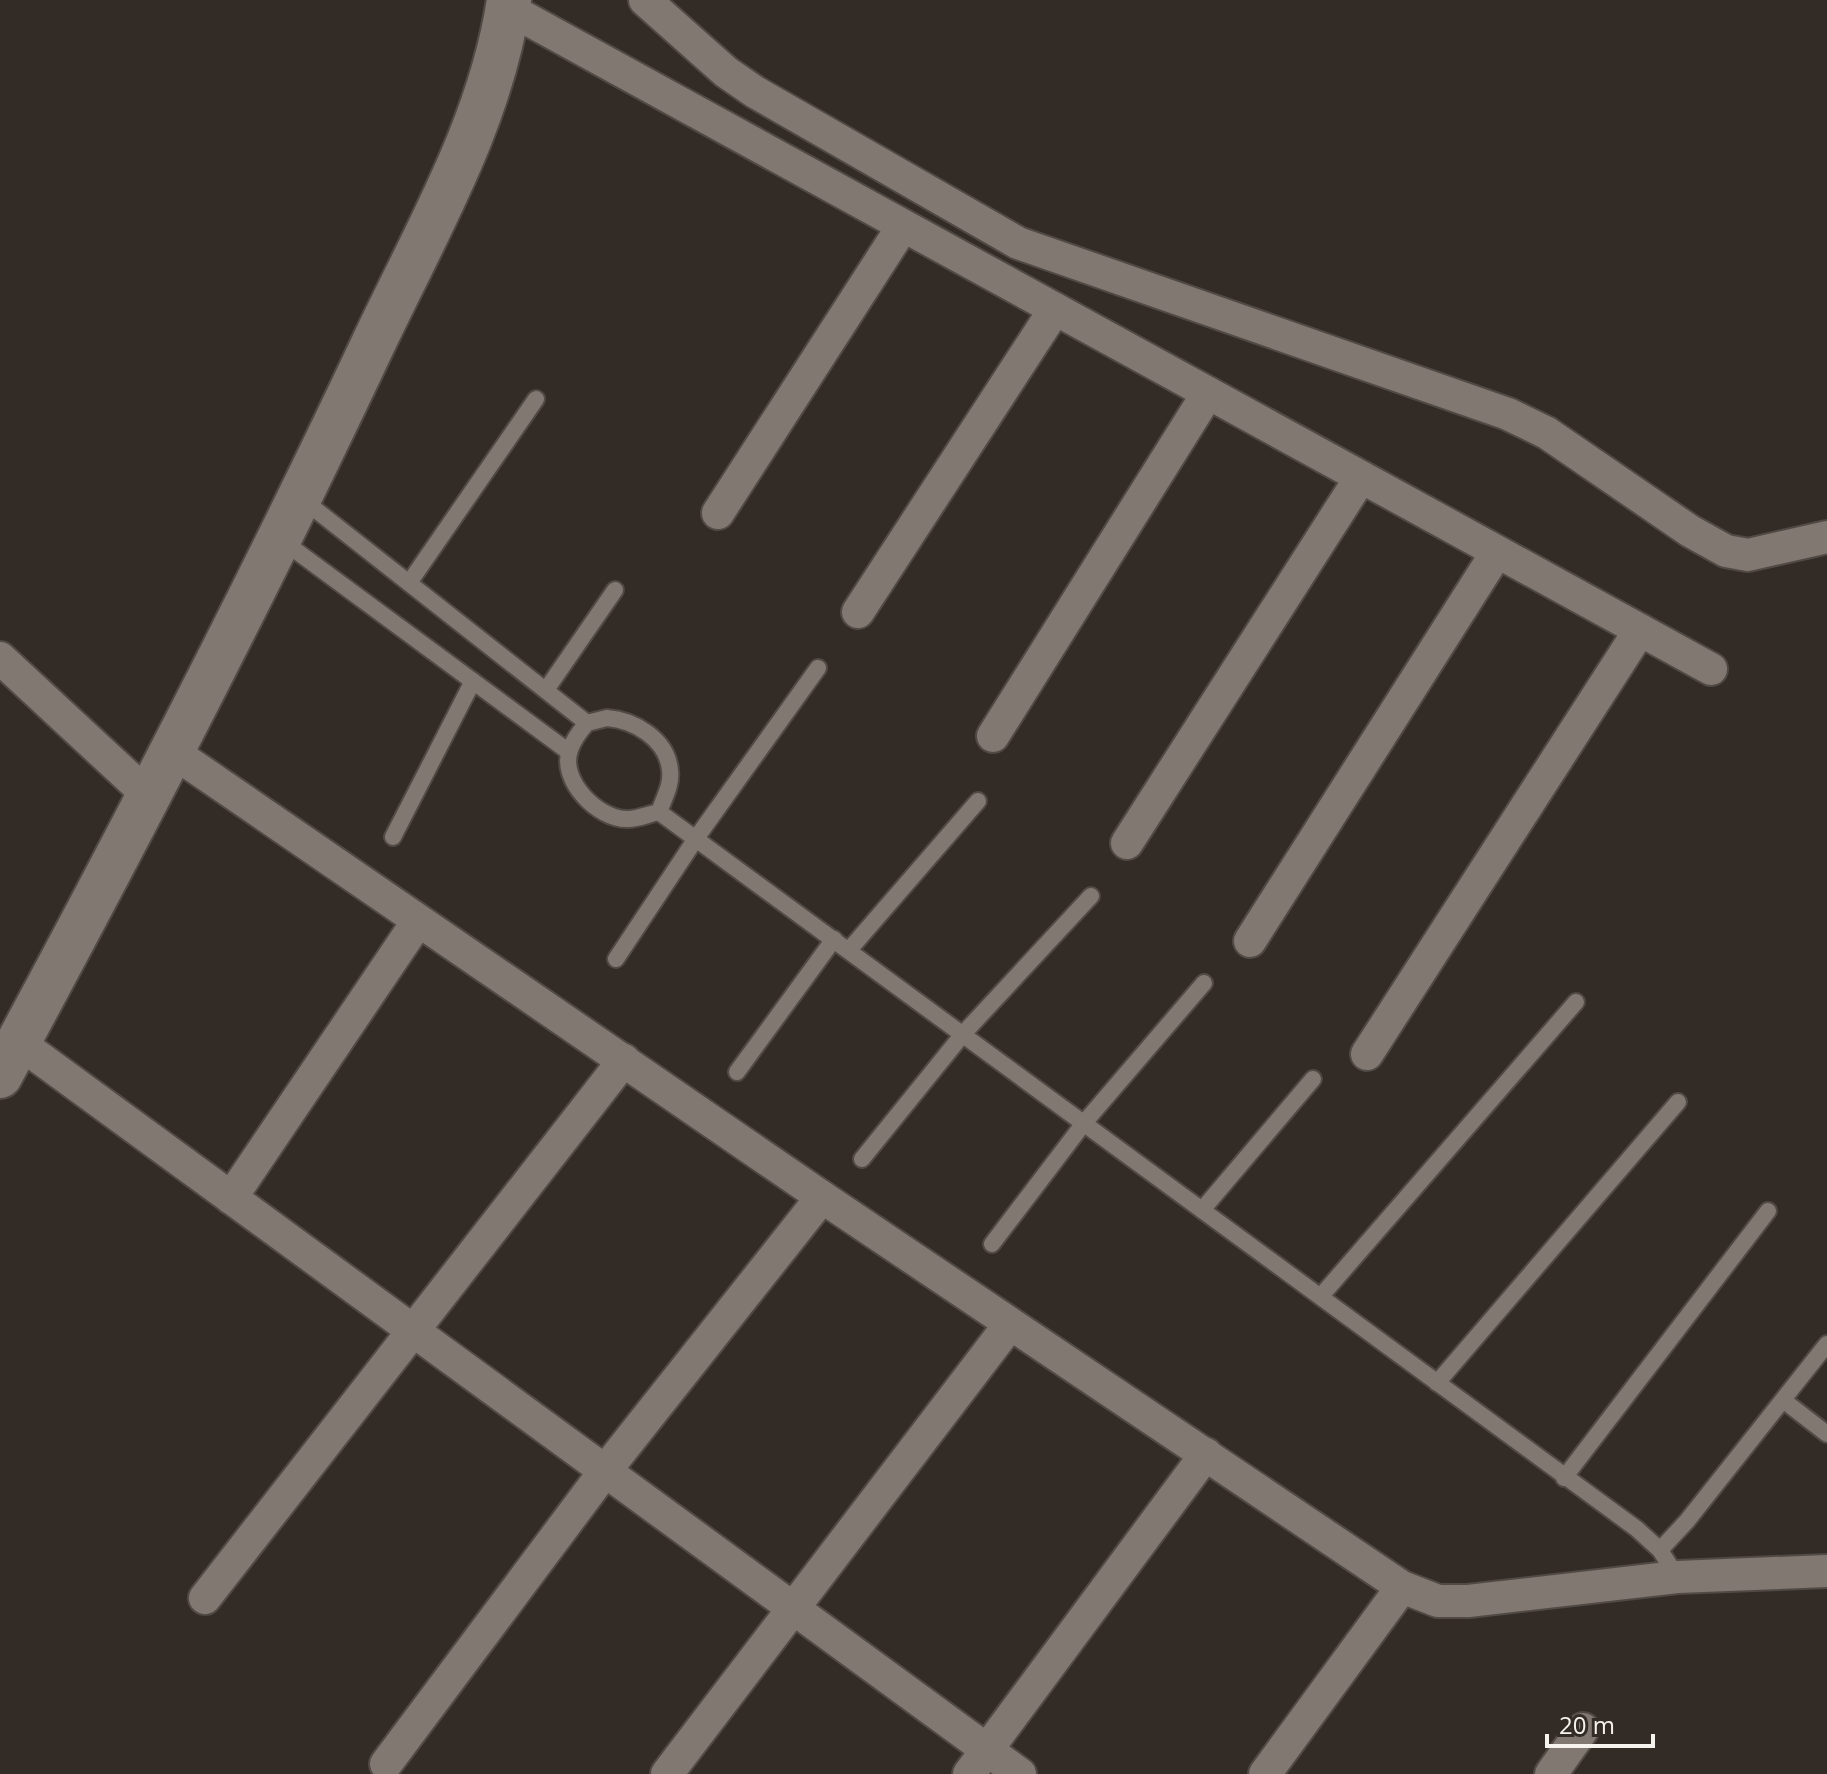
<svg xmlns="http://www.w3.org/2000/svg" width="1827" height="1774" font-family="'Open Sans',sans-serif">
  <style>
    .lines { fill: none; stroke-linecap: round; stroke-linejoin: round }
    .lane-casing { stroke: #504944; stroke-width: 20 }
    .street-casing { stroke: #504944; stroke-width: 36 }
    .secondary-casing { stroke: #504944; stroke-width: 48 }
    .lane { stroke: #817871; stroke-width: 16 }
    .street { stroke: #817871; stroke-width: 32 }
    .secondary { stroke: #817871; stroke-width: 44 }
  </style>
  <rect width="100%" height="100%" fill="#332c26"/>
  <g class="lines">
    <defs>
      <g id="lane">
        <path d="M302,499L587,723"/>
        <path d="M280,539L569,752"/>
        <path d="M409,583L536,399"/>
        <path d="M546,690L615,590"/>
        <path d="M607,718C634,720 667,739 670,770C672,785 664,798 659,812C649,814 638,819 628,819C598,820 559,780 570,750C573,740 580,731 587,723Z"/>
        <path d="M659,812L1637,1529L1660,1550L1677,1577"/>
        <path d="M393,837L473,681"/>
        <path d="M849,950L978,801"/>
        <path d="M616,959L697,837L818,668"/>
        <path d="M737,1072L834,939"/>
        <path d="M862,1159L963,1034L1091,896"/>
        <path d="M1202,1210L1313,1079"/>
        <path d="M992,1244L1084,1123L1204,983"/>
        <path d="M1321,1296L1576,1002"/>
        <path d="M1437,1383L1678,1102"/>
        <path d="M1783,1400L1827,1434"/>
        <path d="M1564,1478L1768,1211"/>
        <path d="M1660,1550L1687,1521L1827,1344"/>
      </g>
      <g id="street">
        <path d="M645,0L726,72L755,92L1018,243L1508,414L1547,433L1690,531L1726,551L1748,555L1827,537"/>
        <path d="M507,8L1711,669"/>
        <path d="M718,513L903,226"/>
        <path d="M858,612L1055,309"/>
        <path d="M0,658L149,796"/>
        <path d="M993,736L1208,393"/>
        <path d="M173,752L822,1197L1402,1587L1438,1601H1468L1677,1577L1827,1571"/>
        <path d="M1127,843L1361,477"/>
        <path d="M1250,941L1497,552"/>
        <path d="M18,1042L1020,1774"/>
        <path d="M1367,1054L1640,630"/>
        <path d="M231,1198L418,921"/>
        <path d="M205,1598L624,1060"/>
        <path d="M386,1764L605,1471L822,1197"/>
        <path d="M667,1774L1010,1324"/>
        <path d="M969,1774L1206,1454"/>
        <path d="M1265,1774L1402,1587"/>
        <path d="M1551,1774L1583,1729"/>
      </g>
      <path id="secondary" d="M0,1076C131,834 257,591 374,342C426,232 491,122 509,0"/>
    </defs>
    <use href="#lane" class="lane-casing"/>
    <use href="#street" class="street-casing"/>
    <use href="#secondary" class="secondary-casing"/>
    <use href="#lane" class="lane"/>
    <use href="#street" class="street"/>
    <use href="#secondary" class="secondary"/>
  </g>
  <path d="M1547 1734v12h106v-12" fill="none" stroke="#f6f2ed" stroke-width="4"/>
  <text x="1559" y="1734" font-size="24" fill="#f6f2ed" stroke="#332c26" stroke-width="6" paint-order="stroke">20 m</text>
</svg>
